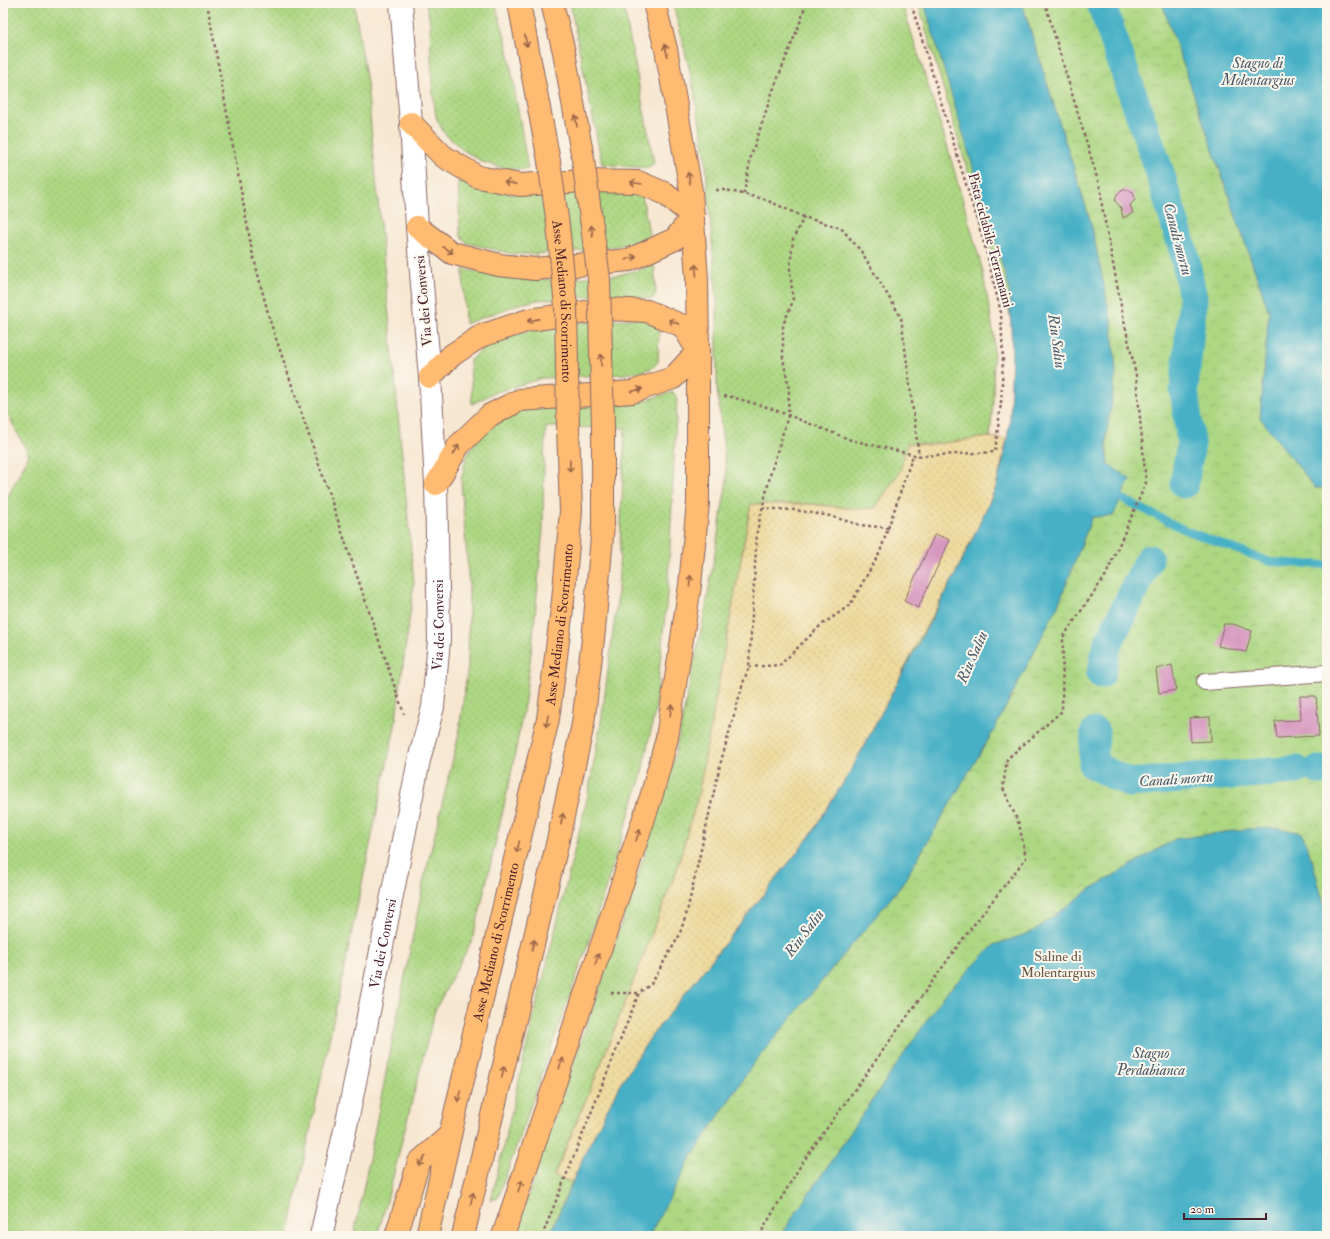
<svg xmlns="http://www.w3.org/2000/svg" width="1330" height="1239" font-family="'IM FELL Double Pica',serif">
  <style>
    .grass { fill: url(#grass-dots); stroke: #7c7b57 }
    .sand { fill: url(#sand-dots); stroke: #9c7c64 }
    .park { fill: url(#park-crowns); stroke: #7c7b57 }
    .water { fill: #47b0c6; stroke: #486878 }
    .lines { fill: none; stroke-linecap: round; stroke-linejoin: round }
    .stream { stroke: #47b0c6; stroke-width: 8 }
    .canal { stroke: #47b0c6; stroke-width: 29 }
    .building { fill: #d798c0 }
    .service-casing { stroke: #876565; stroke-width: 18 }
    .tertiary-casing { stroke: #876565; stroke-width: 24 }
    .trunk-casing { stroke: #876565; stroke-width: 24 }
    .path { stroke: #876565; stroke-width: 2.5; stroke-dasharray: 3 3; stroke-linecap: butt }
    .service { stroke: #fff; stroke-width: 16 }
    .tertiary { stroke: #fff; stroke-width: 22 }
    .trunk { stroke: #ffbb71; stroke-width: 22 }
    .trunk-bridge-casing { stroke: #876565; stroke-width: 24; stroke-linecap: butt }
    .trunk-bridge { stroke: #ffbb71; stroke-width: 22 }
    .oneway { stroke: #9b654a }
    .labels { text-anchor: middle; stroke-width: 4; stroke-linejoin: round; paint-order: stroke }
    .street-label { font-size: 14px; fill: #4a1f2b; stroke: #fbf7ec }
    .park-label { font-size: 14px; fill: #685645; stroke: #fbf7ec }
    .water-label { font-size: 15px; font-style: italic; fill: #495969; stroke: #fbf7ec }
  </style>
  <defs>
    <pattern id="grass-dots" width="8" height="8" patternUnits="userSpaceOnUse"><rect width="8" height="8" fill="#add783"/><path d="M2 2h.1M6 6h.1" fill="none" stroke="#96b871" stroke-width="1.8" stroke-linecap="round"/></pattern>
    <pattern id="sand-dots" width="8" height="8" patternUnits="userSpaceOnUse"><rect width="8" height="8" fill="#eeda9e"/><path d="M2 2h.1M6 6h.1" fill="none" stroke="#cebb88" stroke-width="1.8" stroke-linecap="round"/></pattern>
    <pattern id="park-crowns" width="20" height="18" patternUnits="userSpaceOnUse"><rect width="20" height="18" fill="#add783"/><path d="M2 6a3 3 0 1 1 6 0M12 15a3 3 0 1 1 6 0" fill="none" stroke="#96b871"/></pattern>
  </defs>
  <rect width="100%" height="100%" fill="#fbf7ec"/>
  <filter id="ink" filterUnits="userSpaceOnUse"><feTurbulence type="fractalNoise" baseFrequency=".025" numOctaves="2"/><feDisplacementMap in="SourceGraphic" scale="8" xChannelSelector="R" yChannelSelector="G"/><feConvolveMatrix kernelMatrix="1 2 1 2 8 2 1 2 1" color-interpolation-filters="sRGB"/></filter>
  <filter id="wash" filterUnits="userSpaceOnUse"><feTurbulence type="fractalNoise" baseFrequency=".012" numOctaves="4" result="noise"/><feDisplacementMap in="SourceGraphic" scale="16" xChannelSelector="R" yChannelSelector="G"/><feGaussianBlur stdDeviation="0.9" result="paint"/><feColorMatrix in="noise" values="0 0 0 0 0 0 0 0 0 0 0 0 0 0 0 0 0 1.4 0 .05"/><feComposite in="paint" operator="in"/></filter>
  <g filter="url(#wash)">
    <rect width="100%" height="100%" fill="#f7e7d1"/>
    <g class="grass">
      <path d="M3,3H354L367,83L414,583L395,726L288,1236H3V506L29,455L3,405Z"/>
      <path d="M426,3H495L507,44L528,169H506L483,162L463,150L444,133L436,117L432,86L430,22Z"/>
      <path d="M570,3H623L654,163L648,168L602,164Z"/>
      <path d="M673,3H902L947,145L982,268L994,336L993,402L990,437L928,445L908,443L900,471L875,508L857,509L811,504L751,505L698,796L676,872L603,1059L554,1175L572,1182L549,1236H514L633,890L671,773L706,606L727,480L717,389V304L705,153L692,80Z"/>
      <path d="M458,181L511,194H542L641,189L649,234L647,239L604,249L533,254H513L467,243L460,235Z"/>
      <path d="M654,264L656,292L652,299L619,295L537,300L516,305L465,324L463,269L501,277L536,280L618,275L638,270Z"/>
      <path d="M639,318L659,326L658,362L652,368L643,371L625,374L542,378L491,394L472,404L470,360L487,345L541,326Z"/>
      <path d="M673,392L677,398L668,586L655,711L641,777L588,944L498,1198L491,1200L527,1045L588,795L602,716L618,594L625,428L546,427L544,455L543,529L533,637L525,700L510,780L479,914L472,940L435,1010L384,1212L377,1236H354L424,879L458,738L468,666L469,586L461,481L466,457L475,443L497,419L525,409L632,404Z"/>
    </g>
    <path class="sand" d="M990,437L1007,439L996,487L979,525L954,577L850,772L810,836L650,1038L619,1086L572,1182L554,1176L603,1059L676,872L698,796L751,504H811L857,509L875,508L900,471L908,443L928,445Z"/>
    <path class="park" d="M918,3H1327V1236H571L830,821L918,641L954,577L979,525L996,487L1014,415L1016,345L1009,310Z"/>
    <g class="water">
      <path d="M924,3H1022L1091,223L1112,324L1116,372L1106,439L1108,464L1130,479L1113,516L1092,517L1059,603L994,730L901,886L753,1064L691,1158L649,1236H549L585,1153L619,1086L650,1038L810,836L850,772L954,577L979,525L996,487L1004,457L1010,420L1012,348L1009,288Z"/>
      <path d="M1162,3H1327V488H1315L1260,418L1269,312Z"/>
      <path d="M1279,828L1302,833L1313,863L1327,916V1236H780L944,995L994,945L1032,932L1092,888L1175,839L1247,829Z"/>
    </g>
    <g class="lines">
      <path class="stream" d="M1113,494L1185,530L1270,562L1327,565"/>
      <g class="canal">
        <path d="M1101,3L1158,167L1184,253L1193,299L1184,390L1191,444L1184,484"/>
        <path d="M1101,674L1107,646L1149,559"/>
        <path d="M1095,732L1093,765L1129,783L1297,770"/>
        <path d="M1318,770H1327"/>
      </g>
    </g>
    <g id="blocks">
      <g class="building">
        <path d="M1125,189L1133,192L1135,200L1130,205L1133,213L1123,218L1121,208L1115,201L1117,194Z"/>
        <path d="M935,534L950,540L918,608L904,601Z"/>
        <path d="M1224,624H1233L1252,631L1246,652L1218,646Z"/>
        <path d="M1172,665L1176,690L1159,693L1156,669Z"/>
        <path d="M1300,696H1316L1319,736L1277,738L1275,721L1301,720Z"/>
        <path d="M1210,717L1211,741L1191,742L1189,718Z"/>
      </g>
    </g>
  </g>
  <g filter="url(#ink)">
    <use href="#blocks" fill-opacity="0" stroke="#876565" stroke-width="1"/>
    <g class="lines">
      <defs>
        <path id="service" d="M1205,682L1327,673"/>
        <g id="tertiary">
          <path id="s1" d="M321,1236L348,1117L419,760L433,707L439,640L436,484L430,377L417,227L411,123L401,3"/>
        </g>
        <g id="trunk">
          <path d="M519,3L549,161"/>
          <path d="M552,3L564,52L583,159"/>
          <path d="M411,123L443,156L478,177L520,185L584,181L638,182L664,193L693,216"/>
          <path d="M417,227L452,253L499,265L535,269L629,260L675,239L693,216"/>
          <path d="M430,377L452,355L481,336L529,320L608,309L647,311L683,326L698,351"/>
          <path d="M436,484L459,445L490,415L520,400L632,392L673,378L698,351"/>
          <path d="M396,1236L419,1162L450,1135"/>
          <path id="s2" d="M427,1236L450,1135L548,719L563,601L571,511L568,427"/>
          <path d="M463,1236L556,849L583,724L594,630L603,525V427"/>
          <path d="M503,1236L597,959L652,794L667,738L690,585L698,503V351L697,279L691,191L666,49L654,3"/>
        </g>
      </defs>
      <use href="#service" class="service-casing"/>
      <use href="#tertiary" class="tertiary-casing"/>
      <use href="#trunk" class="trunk-casing"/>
      <g class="path">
        <path d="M207,3L252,251L270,321L404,714"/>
        <path d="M716,190H726L764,199L804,217L841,228L861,251L901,317L919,456"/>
        <path d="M744,194L751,156L772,93L801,20L806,3"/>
        <path d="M724,396L732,397L770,408L851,440L919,456L995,452L1001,403L1003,361L1001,313L986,250L911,3"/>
        <path d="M762,508L794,510L830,516L860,525L889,528"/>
        <path d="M749,667L780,665L820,626L850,605L880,552L913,455"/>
        <path d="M611,993H639"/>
        <path d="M542,1236L639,993L651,984L679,936L687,912L720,765L743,683L749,667L757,531L771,472L788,416L789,389L783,358V325L793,301L790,269L793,239L804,217"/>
        <path d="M759,1236L802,1163L965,936L1026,858L1019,824L1003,788L1007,759L1062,711L1063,637L1106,575L1146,483L1136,375L1123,316L1102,206L1101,191L1045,3"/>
      </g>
      <use href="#service" class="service"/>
      <use href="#tertiary" class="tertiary"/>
      <use href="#trunk" class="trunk"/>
      <defs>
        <g id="trunk-bridge">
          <path d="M583,159L599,279L603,427"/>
          <path id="s3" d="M549,161L558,225L566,307L568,427"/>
        </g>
      </defs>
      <use href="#trunk-bridge" class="trunk-bridge-casing"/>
      <use href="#trunk-bridge" class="trunk-bridge"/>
    </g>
    <defs><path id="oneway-shaft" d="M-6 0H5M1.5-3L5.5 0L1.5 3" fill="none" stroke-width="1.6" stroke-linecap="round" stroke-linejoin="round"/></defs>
    <g class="oneway">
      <use href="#oneway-shaft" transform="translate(526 41) rotate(79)"/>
      <use href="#oneway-shaft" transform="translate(666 50) rotate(-102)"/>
      <use href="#oneway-shaft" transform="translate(576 121) rotate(-100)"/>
      <use href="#oneway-shaft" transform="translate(689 178) rotate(-100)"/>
      <use href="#oneway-shaft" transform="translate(510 183) rotate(-169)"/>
      <use href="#oneway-shaft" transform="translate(636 183) rotate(-171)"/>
      <use href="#oneway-shaft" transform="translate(592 231) rotate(-98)"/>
      <use href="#oneway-shaft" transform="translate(448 250) rotate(32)"/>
      <use href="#oneway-shaft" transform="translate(631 258) rotate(-18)"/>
      <use href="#oneway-shaft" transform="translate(696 270) rotate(-94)"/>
      <use href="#oneway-shaft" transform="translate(533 320) rotate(169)"/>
      <use href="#oneway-shaft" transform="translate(674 322) rotate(-157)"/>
      <use href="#oneway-shaft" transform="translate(601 360) rotate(-92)"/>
      <use href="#oneway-shaft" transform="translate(637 390) rotate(-16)"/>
      <use href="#oneway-shaft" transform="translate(456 450) rotate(-59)"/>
      <use href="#oneway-shaft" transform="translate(570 466) rotate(88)"/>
      <use href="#oneway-shaft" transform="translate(690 581) rotate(-84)"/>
      <use href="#oneway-shaft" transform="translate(671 710) rotate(-81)"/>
      <use href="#oneway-shaft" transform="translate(547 721) rotate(101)"/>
      <use href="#oneway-shaft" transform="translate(562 819) rotate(-78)"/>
      <use href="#oneway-shaft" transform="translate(638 835) rotate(-71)"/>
      <use href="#oneway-shaft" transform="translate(518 847) rotate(103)"/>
      <use href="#oneway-shaft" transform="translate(533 945) rotate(-77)"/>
      <use href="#oneway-shaft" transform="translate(597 959) rotate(-71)"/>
      <use href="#oneway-shaft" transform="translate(561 1063) rotate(-71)"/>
      <use href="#oneway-shaft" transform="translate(503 1072) rotate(-77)"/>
      <use href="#oneway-shaft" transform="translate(459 1096) rotate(103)"/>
      <use href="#oneway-shaft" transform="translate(422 1161) rotate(128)"/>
      <use href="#oneway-shaft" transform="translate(520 1186) rotate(-71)"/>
      <use href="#oneway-shaft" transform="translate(472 1198) rotate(-77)"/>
    </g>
  </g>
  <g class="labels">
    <g class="street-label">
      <text transform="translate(991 240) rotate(75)" y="5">Pista ciclabile Terramaini</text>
      <text transform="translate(423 301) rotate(-95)" y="5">Via dei Conversi</text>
      <text dy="5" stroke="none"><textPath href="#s3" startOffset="141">Asse Mediano di Scorrimento</textPath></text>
      <text dy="5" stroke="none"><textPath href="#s2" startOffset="626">Asse Mediano di Scorrimento</textPath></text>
      <text dy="5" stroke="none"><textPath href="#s1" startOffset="623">Via dei Conversi</textPath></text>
      <text dy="5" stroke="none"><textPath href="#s2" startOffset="302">Asse Mediano di Scorrimento</textPath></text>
      <text dy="5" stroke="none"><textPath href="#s1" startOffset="299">Via dei Conversi</textPath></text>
    </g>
    <g class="park-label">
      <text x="1058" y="961">Saline di<tspan x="1058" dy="16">Molentargius</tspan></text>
    </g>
    <g class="water-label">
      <text x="1258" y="68">Stagno di<tspan x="1258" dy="17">Molentargius</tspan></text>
      <text transform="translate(1178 239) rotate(75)" y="5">Canali mortu</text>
      <text transform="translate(1057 341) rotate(82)" y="5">Riu Saliu</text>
      <text transform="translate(972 657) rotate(-66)" y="5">Riu Saliu</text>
      <text transform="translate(1176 779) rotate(-4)" y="5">Canali mortu</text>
      <text transform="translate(804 933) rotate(-53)" y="5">Riu Saliu</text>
      <text x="1151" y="1058">Stagno<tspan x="1151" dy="17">Perdabianca</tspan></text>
    </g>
  </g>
  <rect width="1330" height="1239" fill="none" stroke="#fbf7ec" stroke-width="16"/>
  <path d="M1184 1213v6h82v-6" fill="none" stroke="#4a1f2b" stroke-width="2"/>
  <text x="1190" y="1213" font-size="12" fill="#4a1f2b" stroke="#fbf7ec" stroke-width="3" paint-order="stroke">20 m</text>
</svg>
